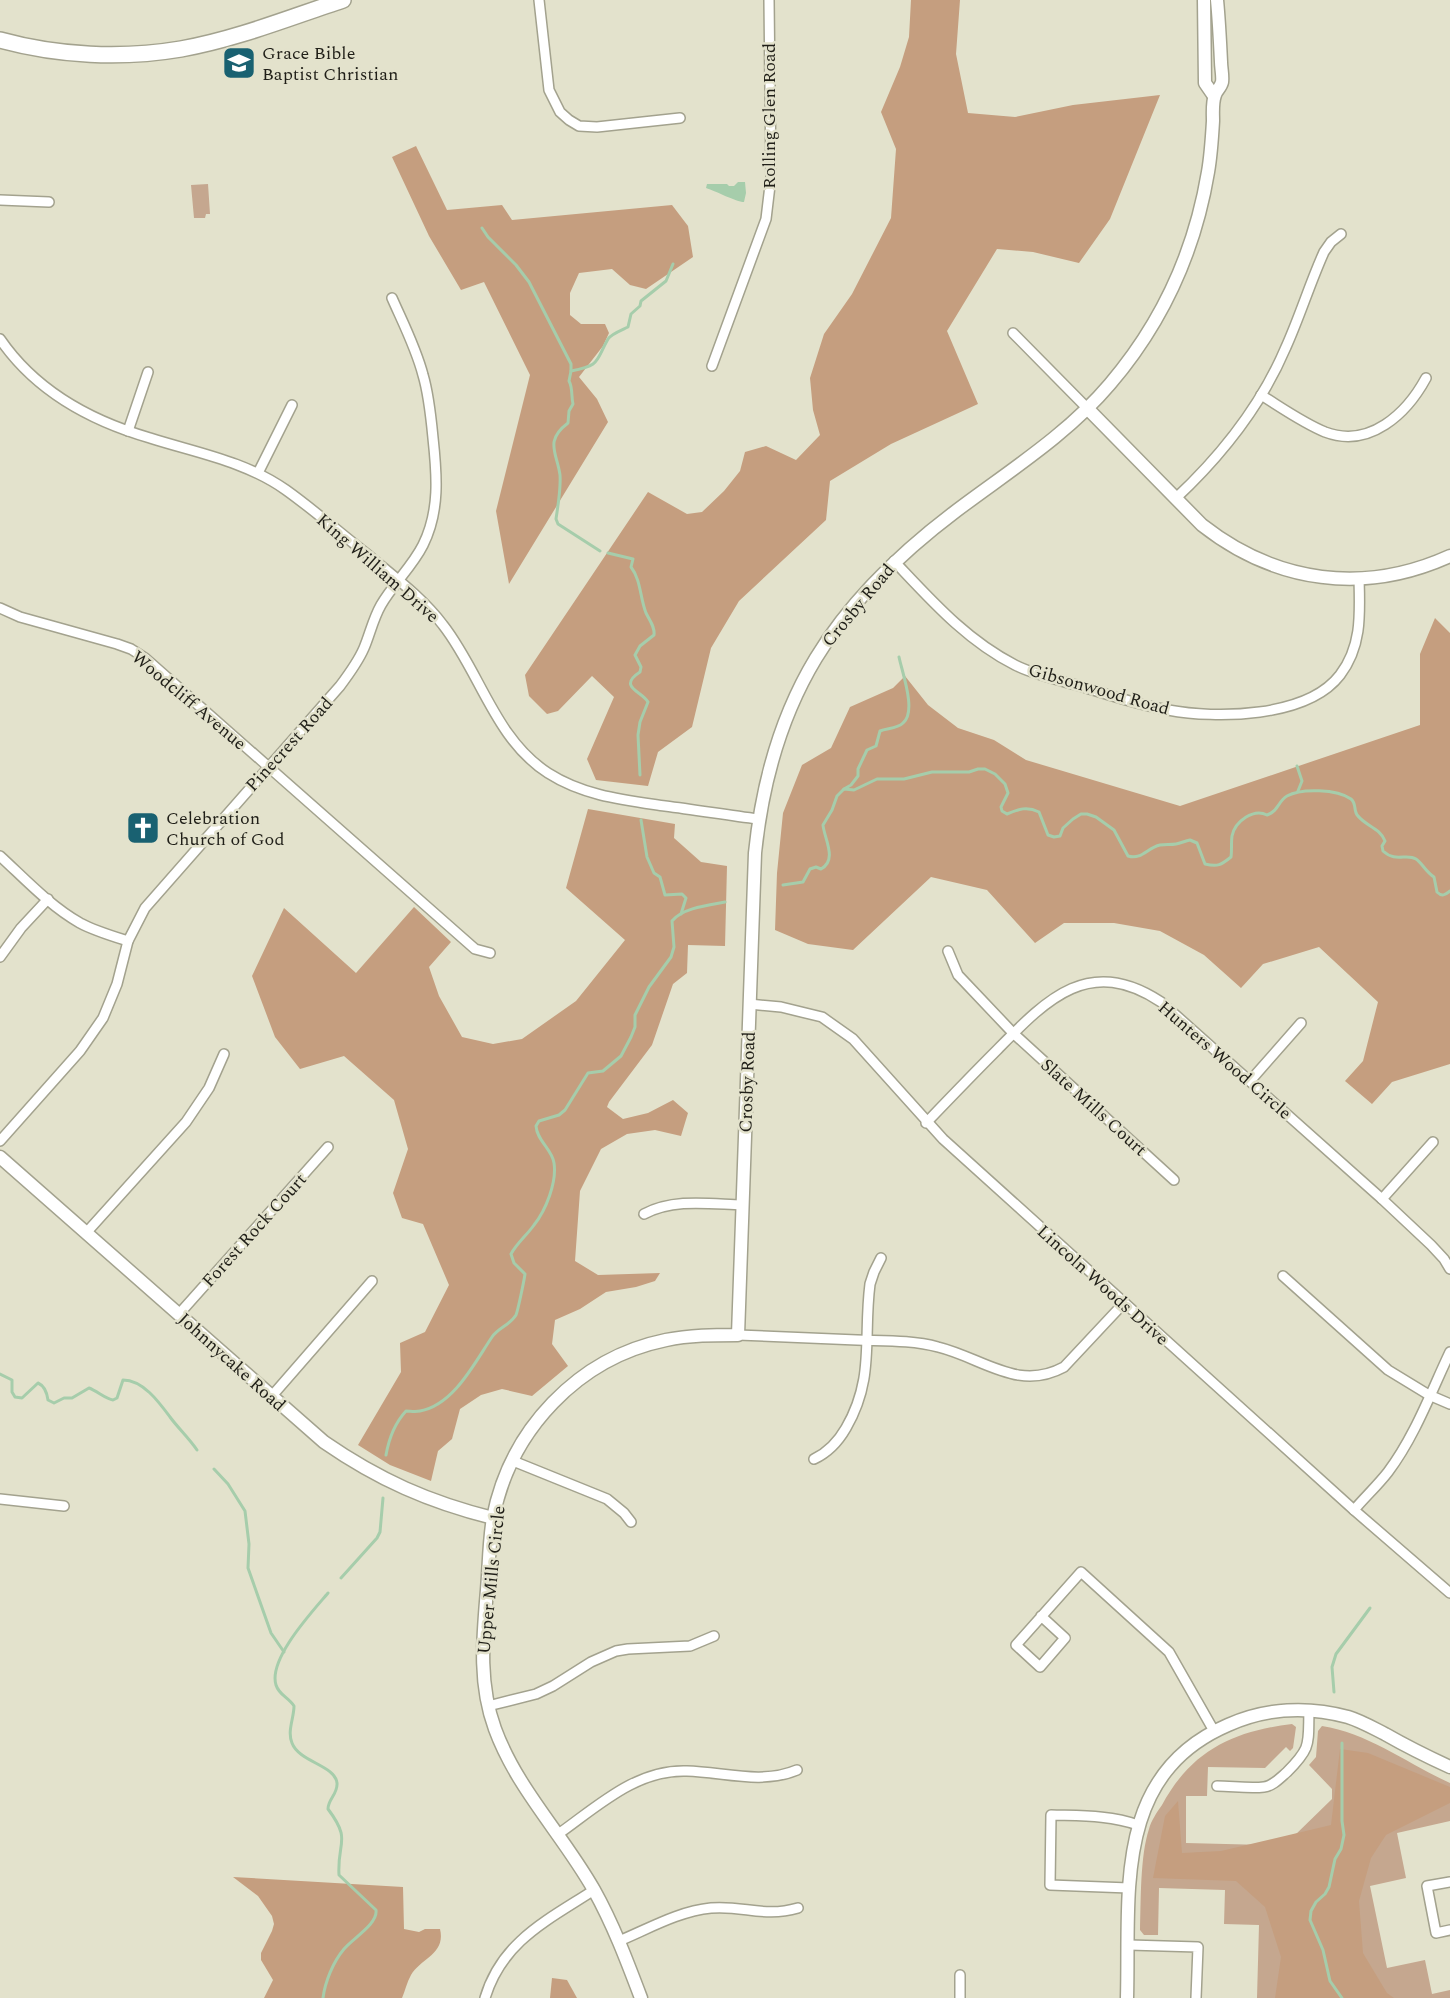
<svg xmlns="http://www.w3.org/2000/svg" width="1450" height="1998" font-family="Spectral,serif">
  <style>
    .green { fill: #c5a78f }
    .forest { fill: #c59e7f }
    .water { fill: #a6cdab }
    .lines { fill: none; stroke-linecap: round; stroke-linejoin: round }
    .stream { stroke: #a6cdab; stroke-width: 3 }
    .minor-casing { stroke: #a3a28e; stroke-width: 12 }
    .tertiary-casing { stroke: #a3a28e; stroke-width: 15 }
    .primary-casing { stroke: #a3a28e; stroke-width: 18 }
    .minor { stroke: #fff; stroke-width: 9 }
    .tertiary { stroke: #fff; stroke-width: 12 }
    .primary { stroke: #fff; stroke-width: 15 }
    .labels { text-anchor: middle; stroke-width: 5; stroke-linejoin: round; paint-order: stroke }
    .poi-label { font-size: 18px; fill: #201f18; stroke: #e3e2cc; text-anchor: start }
    .street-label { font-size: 18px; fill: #201f18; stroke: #e3e2cc }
  </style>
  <rect width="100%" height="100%" fill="#e3e2cc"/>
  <g class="green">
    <path d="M208,184L210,214H206L205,218H194L191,185Z"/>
    <path d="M1292,1724L1296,1727L1293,1748L1290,1751L1286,1747L1265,1768L1208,1767L1207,1796H1186V1843L1265,1845L1293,1837L1332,1799V1789L1309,1765L1316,1757L1318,1731L1322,1726C1368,1733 1408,1764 1450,1783V1821L1397,1833L1406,1878L1370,1886L1387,1968L1425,1960L1432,1994L1450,1990V1998H1257L1259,1925L1224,1924L1225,1890L1159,1888L1158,1935H1144L1140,1930C1141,1901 1140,1856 1149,1829C1151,1821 1157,1812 1162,1805C1191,1751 1233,1731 1292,1724Z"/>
  </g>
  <g class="forest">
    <path d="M911,0H960L956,54L968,113L1015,117L1073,105L1160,95L1110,219L1079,263L1033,252L997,249L947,331L978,404L891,444L830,481L826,520L739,601L711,648L692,727L658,752L648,786L596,780L587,759L614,697L592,676L558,711L547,714L529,696L525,675L648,492L687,514L702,512L724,491L740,471L745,452L766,446L796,460L820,435L813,410L810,378L824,334L852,294L891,218L896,149L881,112L900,67L909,37Z"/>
    <path d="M416,146L447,210L502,205L512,220L672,205L688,226L693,257L646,289L630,285L612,269L579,273L570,293V315L581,324H605L609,333L603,346L579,377L597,399L608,422L509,584L496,511L530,375L484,282L461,290L429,236L392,157Z"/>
    <path d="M1435,618L1450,633V1064L1392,1082L1372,1104L1345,1081L1363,1061L1378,1002L1319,947L1263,964L1241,988L1204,955L1160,931L1114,923H1064L1035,943L987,890L931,877L853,950L808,944L775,930L777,873L783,813L802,765L831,748L850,707L893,688L905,676L928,705L958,728L994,740L1026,760L1180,806L1420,725V654Z"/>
    <path d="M588,809L675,824L674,838L701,862L727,866L725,946L688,945L687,973L673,984L652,1045L609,1102L607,1107L623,1119L648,1113L673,1100L688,1113L681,1136L655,1130L627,1134L601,1149L580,1191L575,1261L598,1275L660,1273L655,1281L636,1287L606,1292L580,1309L555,1320L552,1344L568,1366L532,1396L502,1389L481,1395L460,1409L452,1439L438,1451L431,1481L390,1465L358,1445L401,1372L400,1343L425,1332L449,1285L423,1224L402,1218L393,1193L408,1149L394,1100L344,1056L300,1069L275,1037L252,976L284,908L356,973L414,907L451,942L429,967L439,996L462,1037L493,1044L522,1039L576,1001L625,940L566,888Z"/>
    <path d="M1340,1749L1368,1753L1450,1787V1803L1386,1835L1371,1858L1359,1901L1363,1953L1387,1993L1394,1998H1275L1281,1957L1265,1907L1236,1881L1153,1878L1165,1816L1178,1801L1182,1853L1221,1851L1331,1825Z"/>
    <path d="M233,1877L403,1887L404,1929L419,1932L425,1929H440C446,1954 421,1958 411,1975C407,1982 405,1991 402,1998H264L273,1980L261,1960V1953L272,1931L274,1924L272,1916L258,1896Z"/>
    <path d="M552,1978L567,1980L577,1998H550Z"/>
  </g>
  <path class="water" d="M738,182H745L746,193L744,202C736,202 716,191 706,188L707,184H727L729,186H734Z"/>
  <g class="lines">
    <g class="stream">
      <path d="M482,228L488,237L516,265L529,282L571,364V371L569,381C573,388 571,396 573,404L569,411L568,423C544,441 557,453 560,475C561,489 558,505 556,519L558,524L600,551"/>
      <path d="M571,371C601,365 595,362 608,339C611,334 622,330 628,327L631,314L640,306L641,301L666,281L673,264"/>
      <path d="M608,553L633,559L631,567C641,580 640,598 646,613C650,621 655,627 654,635L640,646L635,655L641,667L640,672C617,687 642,691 648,702L640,722L638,735L640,775"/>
      <path d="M1297,766L1302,781L1298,791"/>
      <path d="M844,789L851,785L858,776V769L867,750L876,746L880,731C887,728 897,729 903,723C917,712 902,672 899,657"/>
      <path d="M641,820L647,857L654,873L660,877L665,895L682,894L686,898L681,914"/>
      <path d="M783,885L803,882L810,869L816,867L821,869C838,860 824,838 823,825L832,810L837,796L844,789L854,790L877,779H904L932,772H969L978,769H985L995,774L1005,784L1008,793L1001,807L1002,811L1007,814C1019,809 1027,806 1039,812L1048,835L1054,837L1060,836L1063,828L1073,819L1081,814H1087L1096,817L1114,830L1128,856C1142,860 1147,848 1160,845C1165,844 1171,845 1176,844C1181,843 1185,841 1190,840L1197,843L1205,864C1218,867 1221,865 1231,857C1232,850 1231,843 1232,836C1235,821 1254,808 1267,815C1279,811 1278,801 1287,796C1301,788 1337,789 1351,799C1357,804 1353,811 1358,816C1366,826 1380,828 1385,841L1382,846L1383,851C1396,863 1406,853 1416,859C1422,863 1426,872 1434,877L1437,892C1442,897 1445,895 1450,891"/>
      <path d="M0,1374L12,1380V1392L15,1397L22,1398L38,1383C45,1386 47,1393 48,1400L54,1403L64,1398H72L89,1388C97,1391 106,1399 113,1400L117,1398L123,1380C143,1380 159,1402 170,1417C178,1428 189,1438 197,1450"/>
      <path d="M386,1455C389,1438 394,1424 406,1411C410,1411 415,1412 420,1411C454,1405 475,1362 492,1337C498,1328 510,1325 516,1315C518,1310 524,1281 525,1274L514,1263L511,1254C517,1243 527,1235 534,1225C546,1210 557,1182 554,1163C552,1149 537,1141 536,1126L539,1121L559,1115L565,1110L588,1073L603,1071L621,1056L631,1037L635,1027V1015L649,987L671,957L674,947L672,921C682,908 709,905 725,902"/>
      <path d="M214,1469L228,1484L245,1511L249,1544L248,1568L271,1633L284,1652"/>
      <path d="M341,1578L377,1538L380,1532L383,1498"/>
      <path d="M1334,1692L1332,1667L1336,1654L1370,1608"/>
      <path d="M1342,1743V1821L1344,1835L1341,1849L1335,1859L1329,1887L1325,1894L1316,1902L1311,1911L1310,1920L1323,1950L1330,1981L1342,1998"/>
      <path d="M323,1998C325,1982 333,1962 344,1949C353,1938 378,1924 376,1910L339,1875C337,1841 352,1841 328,1809C328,1799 338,1794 337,1783C335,1765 299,1762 292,1743C287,1731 294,1718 294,1706C288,1697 279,1695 276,1685C268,1659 312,1612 328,1593"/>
    </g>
    <defs>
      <g id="minor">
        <path d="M539,0L549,90L560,112L569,120L579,126L597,127L680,118"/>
        <path d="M0,200L49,202"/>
        <path d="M1013,333L1087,408"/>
        <path d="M0,339C35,390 91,421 150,438C197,453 245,461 286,490C314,510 340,533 367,554C393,576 422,597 443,625C480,672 495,739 548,773C584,796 624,800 665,806C696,810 727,815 758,819"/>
        <path d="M712,366L766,219L771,177L769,0"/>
        <path d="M1261,395C1282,408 1303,423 1325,432C1370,449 1407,413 1426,378"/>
        <path d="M128,431L148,372"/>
        <path d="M258,473L292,405"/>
        <path d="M1175,499C1221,456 1261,406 1286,347C1300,316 1310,283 1324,252L1331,242L1341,234"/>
        <path d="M894,561C931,600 966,640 1015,665C1035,675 1058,680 1080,686C1109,695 1138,705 1168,710C1216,719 1307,718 1340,675C1362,646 1360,614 1359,579"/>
        <path d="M0,608L20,617L117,644L131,649L145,658L475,949L490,953"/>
        <path d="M0,856C25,879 50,906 80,923C95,931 112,936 128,941"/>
        <path d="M948,951L958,975L1013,1033L1174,1180"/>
        <path d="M0,957L21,928L48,899"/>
        <path d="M749,1004L781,1007L822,1017L853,1039L943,1139L1354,1510L1450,1593"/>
        <path d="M1250,1081L1301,1023"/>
        <path d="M926,1123C949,1099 973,1074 997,1050C1046,1000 1089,954 1161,1002L1382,1199L1431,1245L1444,1259L1450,1269"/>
        <path d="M0,1141L80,1051L103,1018L117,984L128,941L145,908L340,686C349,674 358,662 364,648C370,634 373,619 381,605C393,584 412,567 423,545C440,511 437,475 433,438C431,417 429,395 423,375C416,348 403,323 392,298"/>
        <path d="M1382,1199L1433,1142"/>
        <path d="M644,1214C674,1198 710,1204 742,1205"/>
        <path d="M86,1233L186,1122L209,1088L224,1054"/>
        <path d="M1283,1276L1388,1370L1429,1395L1450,1404"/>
        <path d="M179,1314L328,1147"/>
        <path d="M738,1335C777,1337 817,1338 857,1340C884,1341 912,1340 938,1347C983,1358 1018,1392 1064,1367L1123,1304"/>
        <path d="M271,1397L372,1281"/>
        <path d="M814,1459C829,1452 838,1442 846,1428C875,1378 863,1338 870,1284L874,1272L881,1258"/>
        <path d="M513,1461L607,1499L624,1513L631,1522"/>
        <path d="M0,1499L64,1506"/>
        <path d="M1354,1510C1365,1497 1378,1485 1388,1472C1415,1436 1431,1392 1450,1352"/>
        <path d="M1041,1616L1065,1638L1040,1667L1016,1645L1081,1572L1169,1652L1214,1731"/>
        <path d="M488,1706L536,1694L553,1686L591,1662L616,1651L628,1649L690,1646L714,1636"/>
        <path d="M1217,1786C1232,1786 1249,1789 1264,1787C1273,1786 1280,1778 1287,1772C1312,1747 1308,1744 1309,1710"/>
        <path d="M557,1835C597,1807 636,1769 687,1771C724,1772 761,1785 797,1770"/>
        <path d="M1450,1882L1427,1886L1436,1933L1450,1930"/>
        <path d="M1129,1888L1050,1885L1051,1815C1081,1816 1110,1815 1138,1825"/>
        <path d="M619,1941C648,1929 679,1911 711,1908C743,1905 764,1918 798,1908"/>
        <path d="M1129,1945L1198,1947L1196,1998"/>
        <path d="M485,1998C502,1941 548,1920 594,1890"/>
        <path d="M960,1998V1975"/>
      </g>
      <g id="tertiary">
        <path d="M1204,0L1205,83L1214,96"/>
        <path d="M1087,408L1202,525C1276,583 1364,595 1450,556"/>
        <path d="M0,1157L324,1442C379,1480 429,1502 493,1518"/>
        <path d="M641,1998C627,1961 613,1924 594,1890C563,1835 517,1789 495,1729C478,1683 483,1637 487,1590C489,1566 489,1541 493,1518C510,1430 578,1358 666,1340C690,1335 714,1335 738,1335L755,853C771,698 834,603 956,511C1009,471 1067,435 1110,384C1162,323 1195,250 1208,172C1211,155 1212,138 1213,121C1213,113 1212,103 1215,95C1216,91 1221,87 1222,82C1223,76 1221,68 1221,62C1220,41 1219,21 1217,0"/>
        <path d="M1127,1998C1130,1894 1112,1775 1228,1725C1266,1708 1308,1706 1348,1717C1361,1721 1373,1728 1385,1734C1406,1746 1428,1757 1450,1767"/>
      </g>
      <path id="primary" d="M0,40C58,56 122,59 181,49C237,39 291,17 343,0"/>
    </defs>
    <use href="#minor" class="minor-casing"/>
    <use href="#tertiary" class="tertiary-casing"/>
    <use href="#primary" class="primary-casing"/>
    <use href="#minor" class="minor"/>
    <use href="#tertiary" class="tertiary"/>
    <use href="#primary" class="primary"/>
  </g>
  <defs>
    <symbol id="school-square" viewBox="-11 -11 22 22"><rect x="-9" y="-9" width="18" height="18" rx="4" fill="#196171" stroke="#e3e2cc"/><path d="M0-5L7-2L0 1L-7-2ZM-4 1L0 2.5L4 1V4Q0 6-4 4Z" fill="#fff"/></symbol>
    <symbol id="church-square" viewBox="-11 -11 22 22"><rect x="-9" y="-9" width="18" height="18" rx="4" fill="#196171" stroke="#e3e2cc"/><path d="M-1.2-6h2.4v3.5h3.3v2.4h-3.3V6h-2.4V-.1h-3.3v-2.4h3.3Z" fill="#fff"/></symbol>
  </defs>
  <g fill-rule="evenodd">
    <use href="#school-square" x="220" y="44" width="38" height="38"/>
    <use href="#church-square" x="124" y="809" width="38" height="38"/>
  </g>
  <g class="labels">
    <g class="poi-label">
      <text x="262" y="59">Grace Bible<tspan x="262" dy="21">Baptist Christian</tspan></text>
      <text x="166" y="824">Celebration<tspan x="166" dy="21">Church of God</tspan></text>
    </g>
    <g class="street-label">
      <text transform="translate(769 116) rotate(-90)" y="6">Rolling Glen Road</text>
      <text transform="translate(378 568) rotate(41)" y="6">King William Drive</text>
      <text transform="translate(858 605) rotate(-50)" y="6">Crosby Road</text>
      <text transform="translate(1099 689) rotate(16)" y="6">Gibsonwood Road</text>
      <text transform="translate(189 700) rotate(40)" y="6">Woodcliff Avenue</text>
      <text transform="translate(289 744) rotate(-48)" y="6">Pinecrest Road</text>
      <text transform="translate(1225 1060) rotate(41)" y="6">Hunters Wood Circle</text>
      <text transform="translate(747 1082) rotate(-88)" y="6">Crosby Road</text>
      <text transform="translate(1094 1107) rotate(42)" y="6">Slate Mills Court</text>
      <text transform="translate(254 1230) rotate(-48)" y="6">Forest Rock Court</text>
      <text transform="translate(1103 1285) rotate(42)" y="6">Lincoln Woods Drive</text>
      <text transform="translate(232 1362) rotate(42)" y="6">Johnnycake Road</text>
      <text transform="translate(491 1580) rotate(-84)" y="6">Upper Mills Circle</text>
    </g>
  </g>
</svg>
